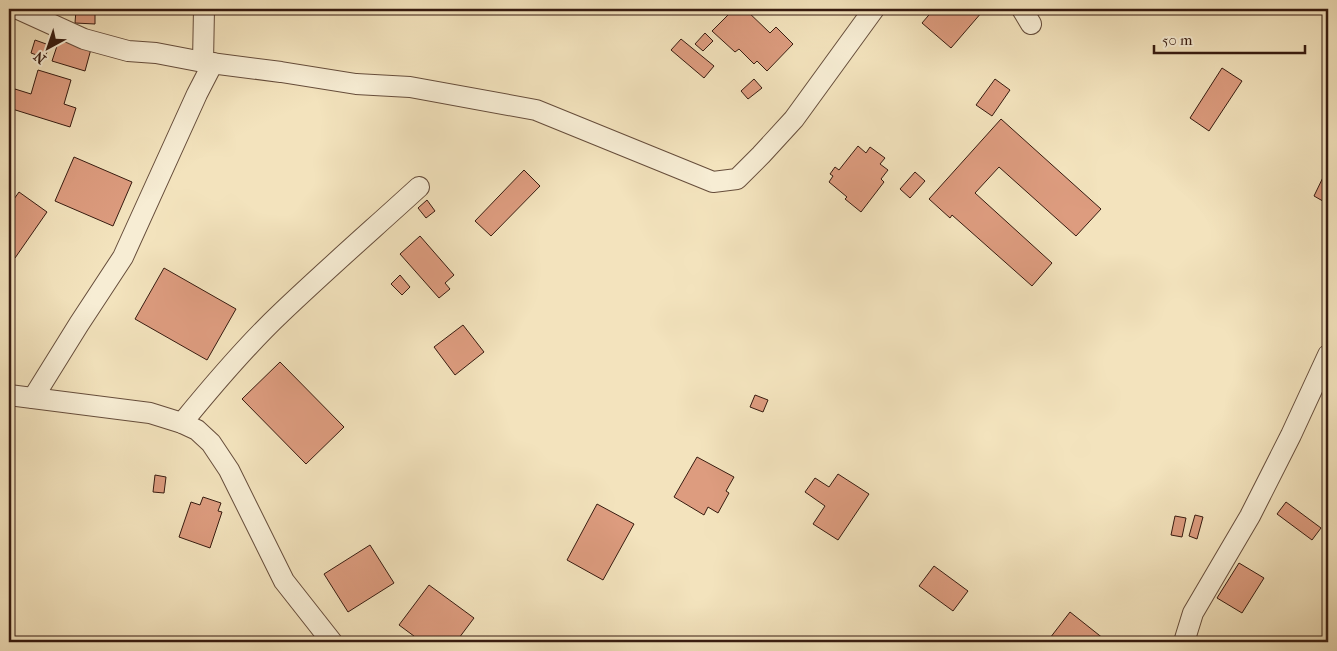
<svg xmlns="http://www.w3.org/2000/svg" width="1337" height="651" font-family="'IM FELL French Canon',serif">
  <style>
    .building { fill: #dd9c7f; stroke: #371b10 }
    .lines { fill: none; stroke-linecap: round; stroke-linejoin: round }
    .street-casing { stroke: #664d3b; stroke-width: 22 }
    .street { stroke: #f7edd4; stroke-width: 20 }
  </style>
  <rect width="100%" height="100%" fill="#f3e3bd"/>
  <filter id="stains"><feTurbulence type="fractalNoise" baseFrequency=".004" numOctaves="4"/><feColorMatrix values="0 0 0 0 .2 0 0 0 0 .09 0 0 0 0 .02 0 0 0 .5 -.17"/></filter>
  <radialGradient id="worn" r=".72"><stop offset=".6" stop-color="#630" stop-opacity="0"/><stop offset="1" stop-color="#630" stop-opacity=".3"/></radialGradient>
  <g class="building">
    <path d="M67,9H95V24L75,23L76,10Z"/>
    <path d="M734,9H745L770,33L776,27L793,44L767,71L757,61L754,64L739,49L735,52L712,31Z"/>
    <path d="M934,9H978L982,12L951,48L922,23Z"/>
    <path d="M705,33L713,41L703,51L695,44Z"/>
    <path d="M681,39L714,66L704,78L671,50Z"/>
    <path d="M35,40L49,45L45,58L31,53Z"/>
    <path d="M59,40L91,49L85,71L52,61Z"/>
    <path d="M1222,68L1242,81L1209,131L1190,118Z"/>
    <path d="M38,70L71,80L64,104L76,108L70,127L9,108L15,89L31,94Z"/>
    <path d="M754,79L762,88L748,99L741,91Z"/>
    <path d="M995,79L1010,90L992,116L976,105Z"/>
    <path d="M1001,119L1101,209L1076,236L999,167L975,193L1052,263L1032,286L952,215L950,218L929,199Z"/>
    <path d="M858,146L866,153L870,147L885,158L880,164L888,170L881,179L884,182L861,212L845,199L847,197L829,182L833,176L830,174L835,167L839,170Z"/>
    <path d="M74,157L132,182L113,226L55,201Z"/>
    <path d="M1328,167V204L1314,196Z"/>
    <path d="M524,170L540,186L491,236L475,221Z"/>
    <path d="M915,172L925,181L910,198L900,189Z"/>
    <path d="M19,192L47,212L15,258L9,253V206Z"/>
    <path d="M427,200L435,211L426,218L418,208Z"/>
    <path d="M420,236L454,275L445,283L450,289L439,298L400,254Z"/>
    <path d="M164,268L236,309L207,360L135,319Z"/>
    <path d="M400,275L410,287L402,295L391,284Z"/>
    <path d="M463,325L484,352L455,375L434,347Z"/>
    <path d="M280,362L344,427L306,464L242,399Z"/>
    <path d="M755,395L768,400L763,412L750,407Z"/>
    <path d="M697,457L734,477L726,491L729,493L718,513L708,507L704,515L674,497Z"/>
    <path d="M838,474L869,494L838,540L813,524L825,506L805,492L815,478L829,487Z"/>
    <path d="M155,475L166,477L164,493L153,492Z"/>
    <path d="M203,497L221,503L218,511L222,512L210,548L179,537L191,502L200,505Z"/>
    <path d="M1286,502L1321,528L1312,540L1277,514Z"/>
    <path d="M597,504L634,524L603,580L567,560Z"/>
    <path d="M1195,515L1203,517L1197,539L1189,536Z"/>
    <path d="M1175,516L1186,518L1182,537L1171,535Z"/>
    <path d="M370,545L394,583L348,612L324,574Z"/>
    <path d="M1239,563L1264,578L1242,613L1217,598Z"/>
    <path d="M934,566L968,591L953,611L919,586Z"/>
    <path d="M429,585L474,618L456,642H422L399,625Z"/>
    <path d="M1070,612L1104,639L1102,642H1055L1050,638Z"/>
  </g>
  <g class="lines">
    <defs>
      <g id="street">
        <path d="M18,9L84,39L128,51L156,53L203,62L281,72L356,84L410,87L536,110L713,182L737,179L761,155L794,119L874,9"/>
        <path d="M1022,9L1031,24"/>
        <path d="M203,62L204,9"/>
        <path d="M9,395L150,413L182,423L197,430L211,443L229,470L284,581L332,642"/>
        <path d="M33,398L79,324L123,257L197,94L213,63"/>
        <path d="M182,423C213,385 245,347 281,313C326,270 373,229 419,187"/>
        <path d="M1184,642L1193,613L1250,516L1291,435L1328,355"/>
      </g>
    </defs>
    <use href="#street" class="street-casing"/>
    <use href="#street" class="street"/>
  </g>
  <rect width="1337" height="651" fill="none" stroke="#f3e3bd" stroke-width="30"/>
  <rect x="10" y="10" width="1317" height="631" fill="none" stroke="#371b10" stroke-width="2.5"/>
  <rect x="15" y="15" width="1307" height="621" fill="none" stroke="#371b10"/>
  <g transform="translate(48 48) rotate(220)" stroke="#f7edd4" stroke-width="4" paint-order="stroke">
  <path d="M0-4L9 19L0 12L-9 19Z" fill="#371b10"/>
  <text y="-8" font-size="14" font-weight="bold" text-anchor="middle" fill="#371b10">N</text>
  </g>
  <path d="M1154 45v8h151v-8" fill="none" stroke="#371b10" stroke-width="2.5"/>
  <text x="1162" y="45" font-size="15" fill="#371b10" stroke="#f7edd4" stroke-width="4" paint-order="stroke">50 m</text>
  <rect width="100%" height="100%" filter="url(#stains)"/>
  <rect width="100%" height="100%" fill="url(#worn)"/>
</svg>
